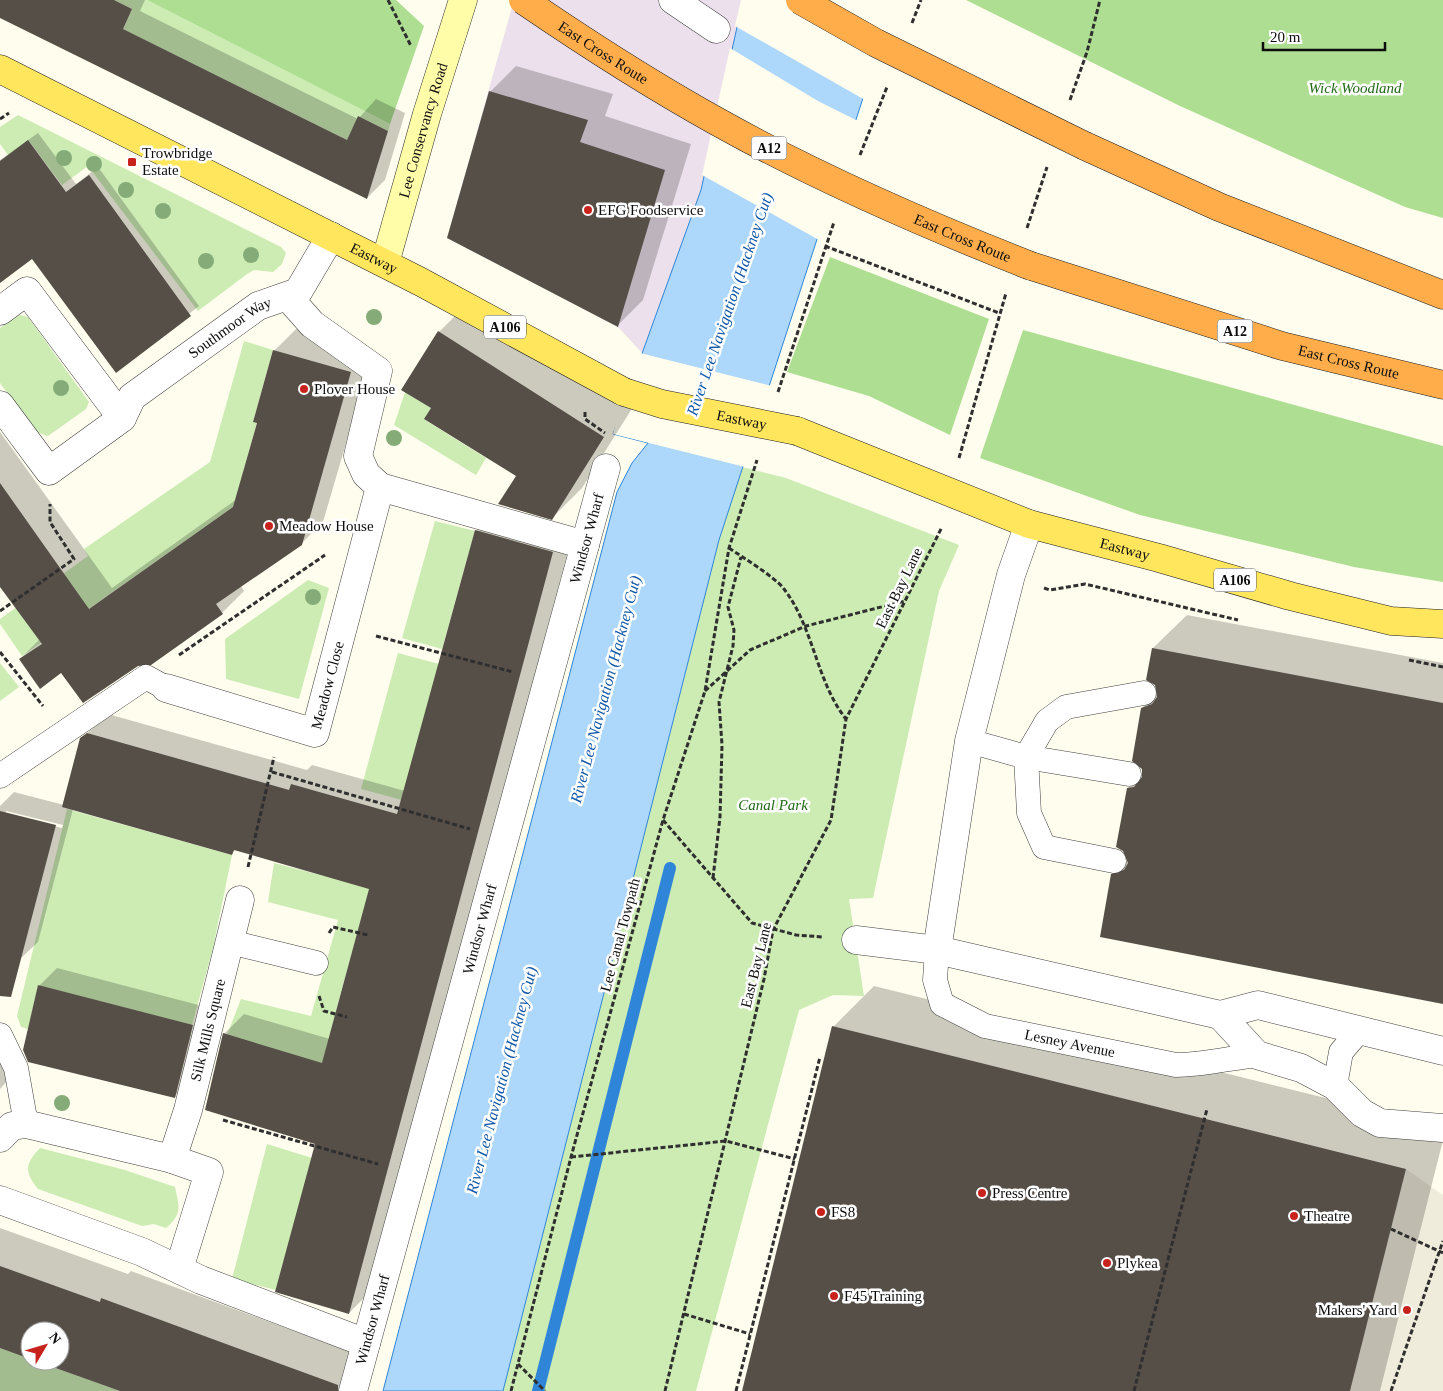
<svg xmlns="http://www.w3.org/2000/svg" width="1443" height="1391" font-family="Georgia,serif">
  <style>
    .industrial { fill: #ece0ec }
    .green { fill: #ccecb3 }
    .forest { fill: #adde91 }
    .plaza { fill: #efecdb }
    .water { fill: #add7fb; stroke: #2f85d7 }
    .pier { fill: #fffded }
    .shadow { fill: #0003; fill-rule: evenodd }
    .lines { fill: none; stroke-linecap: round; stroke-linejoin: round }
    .stream { stroke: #2f85d7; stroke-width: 12 }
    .building { fill: #564f48 }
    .lane-casing { stroke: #404040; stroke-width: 25 }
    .street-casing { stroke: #404040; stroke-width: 29 }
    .secondary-casing { stroke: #2f2f2f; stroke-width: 29 }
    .primary-casing { stroke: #1e1e1e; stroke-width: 29 }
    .highway-casing { stroke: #1e1e1e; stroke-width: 29 }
    .path { stroke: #2f2f2f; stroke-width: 3; stroke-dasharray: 5 2.5; stroke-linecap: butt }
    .lane { stroke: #fff; stroke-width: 24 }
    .street { stroke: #fff; stroke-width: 28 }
    .secondary { stroke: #fffda8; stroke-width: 28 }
    .primary { stroke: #ffe65d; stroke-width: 28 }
    .highway { stroke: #ffad4b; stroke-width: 28 }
    .primary-bridge-casing { stroke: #1e1e1e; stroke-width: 29; stroke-linecap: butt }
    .highway-bridge-casing { stroke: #1e1e1e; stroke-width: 29; stroke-linecap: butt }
    .primary-bridge { stroke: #ffe65d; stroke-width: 28 }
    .highway-bridge { stroke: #ffad4b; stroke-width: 28 }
    .tree { fill: #85ac78 }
    .poi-dot { fill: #c7221b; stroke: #fff; stroke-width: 2 }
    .labels { text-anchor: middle; stroke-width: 5; stroke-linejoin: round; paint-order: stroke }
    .shield { fill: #fff; stroke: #565656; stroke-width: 1 }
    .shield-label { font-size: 14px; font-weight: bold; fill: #0d0d0d }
    .street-label { font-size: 15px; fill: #0d0d0d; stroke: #fff }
    .park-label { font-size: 15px; font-style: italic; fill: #226918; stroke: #fff }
    .poi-label { font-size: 15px; fill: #0d0d0d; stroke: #fff; text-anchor: start }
    .water-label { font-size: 16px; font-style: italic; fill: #0d56a8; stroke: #fff }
  </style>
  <rect width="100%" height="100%" fill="#fffded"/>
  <path class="industrial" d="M514,0H743L701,190L643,354L618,327L447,238Z"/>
  <g class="green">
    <path d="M114,0H147L390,124L388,131L358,116L347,140L123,29L132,9Z"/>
    <path d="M18,115L281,247L286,253L282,264L273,272L254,270L247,274L198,311L88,166L62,185L29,141L8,155L0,144V127Z"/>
    <path d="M20,315L28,317L89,402L86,409L48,436L36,432L0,383V328Z"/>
    <path d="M244,341L273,350L253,422L257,423L243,472L240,502L22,656L0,624V619L88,556L84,549L210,462Z"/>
    <path d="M405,392L431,408L425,420L486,458L476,475L394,425Z"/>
    <path d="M742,467L786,478L959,545L939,591L873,898L849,899L864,996L833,995L799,1010L696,1391H503L719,540Z"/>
    <path d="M435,521L475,531L442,649L402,638Z"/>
    <path d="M308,580L329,588L299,699L226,679L225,639Z"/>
    <path d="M398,653L439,664L402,800L361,789Z"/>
    <path d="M0,663L19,687L0,701Z"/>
    <path d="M345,802L399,816L356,938L336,1010L333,1070L227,1035L241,999L311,1016L338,920L268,902L274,863L324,876Z"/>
    <path d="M67,809L232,855L213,948L192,1025L38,986L28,1029L21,1027L17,1016Z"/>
    <path d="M267,1144L312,1158L276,1290L232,1279Z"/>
    <path d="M40,1148L125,1170L175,1187C179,1206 183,1214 166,1228L154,1224L142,1226L38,1189C24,1171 25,1164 40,1148Z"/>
    <path d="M0,1348L30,1359V1361H36L120,1391H0Z"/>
  </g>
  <g class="forest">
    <path d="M147,0H396L424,26L390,124Z"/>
    <path d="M966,0H1443V218L1405,207L1180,106Z"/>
    <path d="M830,257L989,319L950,435L869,396L787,372Z"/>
    <path d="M1023,330L1443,446V582L1354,567L1140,515L980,458Z"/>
  </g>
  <path class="plaza" d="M1406,1169L1443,1195V1391H1350Z"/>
  <path class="water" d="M743,0H895L719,540L503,1391H383L617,492L632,463L648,443L613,434L701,190Z"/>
  <g class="pier">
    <path d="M741,0H897L865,100L735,26Z"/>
    <path d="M730,48L818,101L858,121L819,240L702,175Z"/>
    <path d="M640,353L772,386L745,467L613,434L619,410Z"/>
  </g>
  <g class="shadow">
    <path d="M0,0H145L140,11L358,119L376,99L405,113L385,180L367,198L0,17Z"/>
    <path d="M516,66L613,94L605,116L691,144L643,300L617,326L490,92Z"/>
    <path d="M38,133L76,184L98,167L199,306L116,371L33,258L0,281V160Z"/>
    <path d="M468,303L633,407L582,488L552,518L518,476L433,408L439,332Z"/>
    <path d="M296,329L373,351L323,522L301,544L241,586L244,591L222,613L62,672L20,659L40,639L0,584V432L112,588L237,499L259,422L274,351Z"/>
    <path d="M496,511L573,532L369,1293L349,1313L317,1143L224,1034L244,1014L330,1039L370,888L236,849L232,853L73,809L38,942L20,959L0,954V806L14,792L64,805L81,739L108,714L307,770L312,765L405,791L476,531ZM6,811L63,825L62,828L6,814Z"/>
    <path d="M1187,615L1443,663V1002L1112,875L1128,860V788L1143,773L1142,708L1158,693L1153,648Z"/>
    <path d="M57,968L210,1008L192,1079L175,1096L24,1050L40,985Z"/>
    <path d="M874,986L1443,1127V1140L1380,1391H744L833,1027Z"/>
    <path d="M0,1047L21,1066L0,1089Z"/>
    <path d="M0,1228L128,1274L131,1271L359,1355L346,1391H0ZM30,1331H60V1361H30Z"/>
  </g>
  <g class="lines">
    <path class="stream" d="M538,1391L670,868"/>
  </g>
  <g class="building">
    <path d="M0,0H114L132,9L123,29L347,140L358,116L388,131L367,199L0,18Z"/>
    <path d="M489,91L588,120L580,142L665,170L618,327L447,238Z"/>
    <path d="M28,140L66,192L89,175L191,316L116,373L32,259L0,283V161Z"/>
    <path d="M438,331L604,437L552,520L498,504L516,476L424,419L431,408L401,390Z"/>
    <path d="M273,350L351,372L302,545L216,604L223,614L151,665L138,666L83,703L61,673L40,689L19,659L42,644L0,587V483L89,609L233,507L257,423L253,422Z"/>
    <path d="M475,530L553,552L349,1314L275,1292L315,1144L205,1110L223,1033L322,1063L369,889L234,850L232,855L62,807L80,738L87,733L289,790L291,784L397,814Z"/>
    <path d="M1152,648L1443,703V1004L1100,937L1111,874L1124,870L1128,863L1123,851L1116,847L1127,788L1134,787L1142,777V769L1132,761L1141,708L1152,704L1157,697L1155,685L1146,680Z"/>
    <path d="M0,811L56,825L11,997L0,996Z"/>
    <path d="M38,985L193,1025L175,1098L28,1062L23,1050Z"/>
    <path d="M832,1026L1406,1169L1350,1391H742Z"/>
    <path d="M0,1266L100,1302L101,1298L338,1385V1391H120L36,1361H60V1331H30V1359L0,1348Z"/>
  </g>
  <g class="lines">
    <defs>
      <g id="lane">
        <path d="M969,741L1026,757L1129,774"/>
        <path d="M0,776L146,677L166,688"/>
        <path d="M1114,861L1044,847L1029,813L1026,757L1047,721L1066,707L1144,693"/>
        <path d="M230,942L316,963"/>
        <path id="s1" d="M937,950L935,980L942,1004L985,1026L1176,1065C1203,1065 1229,1058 1257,1055"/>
        <path d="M0,1035L16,1068L26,1124"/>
        <path d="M1335,1086L1341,1052L1359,1031"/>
      </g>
      <g id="street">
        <path d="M673,0L716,29"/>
        <path d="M0,311L27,291L122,418"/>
        <path id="s2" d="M0,405L49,471L122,418L132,397L258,306L298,292L331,236"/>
        <path d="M380,487L585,545"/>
        <path id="s3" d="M166,688L315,733L380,487L366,474L358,456L378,371L312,324L288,297"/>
        <path d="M856,940L937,950L1220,1015L1258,1005L1443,1051"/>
        <path d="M937,950L969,741L1011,575L1029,524"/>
        <path d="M1220,1015L1257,1055L1301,1068L1335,1086L1362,1113L1380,1123L1443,1128"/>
        <path d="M0,1138L12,1126L26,1124L172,1159L209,1172L179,1269"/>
        <path id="s4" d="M172,1159L188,1110L240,900"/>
        <path d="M0,1200L142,1252L201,1280L366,1343"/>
        <path id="s5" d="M353,1391L606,468"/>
      </g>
      <g id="secondary">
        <path id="s6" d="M385,263L427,114L463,0"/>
      </g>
      <g id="primary">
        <path id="s7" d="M0,69L421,282L624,392"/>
        <path id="s8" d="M797,431L1029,524L1159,558L1290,596L1391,621L1443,624"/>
      </g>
      <g id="highway">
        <path d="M1085,146L1219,207L1443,295"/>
        <path id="s9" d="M1031,266L1282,346L1443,385"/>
      </g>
    </defs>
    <use href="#lane" class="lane-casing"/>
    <use href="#street" class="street-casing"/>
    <use href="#secondary" class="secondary-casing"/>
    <use href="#primary" class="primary-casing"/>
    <use href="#highway" class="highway-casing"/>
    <g class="path">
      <path d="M388,0L411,46"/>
      <path d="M912,23L921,0"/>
      <path d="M1070,100L1087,52L1100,0"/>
      <path d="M0,119L9,113"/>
      <path d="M860,155L887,87"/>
      <path d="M1027,228L1047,167"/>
      <path d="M825,246L999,313"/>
      <path d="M778,392L834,222"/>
      <path d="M585,412V419L605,433"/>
      <path d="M959,458L1006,293"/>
      <path d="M729,548C742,557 775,577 784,589C814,628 816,681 846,719"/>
      <path d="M1044,588L1050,590L1085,584L1238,620"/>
      <path d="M0,611L74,559L50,522V504"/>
      <path d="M376,636L513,672"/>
      <path d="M0,652L43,706"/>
      <path d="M179,655L325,555"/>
      <path d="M1409,660L1443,667"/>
      <path d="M705,691L750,650L806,626L905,601"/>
      <path d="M272,772L470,829"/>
      <path d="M663,820L752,923L796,935L823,937"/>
      <path d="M248,867L274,757"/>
      <path d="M713,878L720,817L722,745L719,702L733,646L734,630L728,607L741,557"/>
      <path d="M329,933L333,927L368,935"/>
      <path d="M319,996L324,1011L347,1017"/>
      <path d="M223,1120L378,1164"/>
      <path d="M571,1157L726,1141L795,1159"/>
      <path d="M1391,1229L1443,1253"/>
      <path d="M684,1314L750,1334"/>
      <path d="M518,1364L545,1391"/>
      <path d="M511,1391L571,1157L663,820L705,691L729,548L757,460"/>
      <path d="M665,1391L764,979L773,930L831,820L846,719L942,527"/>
      <path d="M736,1391L820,1057"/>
      <path d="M1134,1391L1207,1109"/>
      <path d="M1391,1391L1443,1241"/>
    </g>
    <use href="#lane" class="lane"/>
    <use href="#street" class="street"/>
    <use href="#secondary" class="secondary"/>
    <use href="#primary" class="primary"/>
    <use href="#highway" class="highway"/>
    <defs>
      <g id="primary-bridge">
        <path id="s10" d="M624,392L662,404L797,431"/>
      </g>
      <g id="highway-bridge">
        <path id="s11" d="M523,0C586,43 651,85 718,122C818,178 924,224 1031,266"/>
        <path d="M800,0L876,43L1085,146"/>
      </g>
    </defs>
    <use href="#primary-bridge" class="primary-bridge-casing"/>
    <use href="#highway-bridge" class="highway-bridge-casing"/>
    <use href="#primary-bridge" class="primary-bridge"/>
    <use href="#highway-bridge" class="highway-bridge"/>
  </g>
  <g class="tree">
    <circle cx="64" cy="158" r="8"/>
    <circle cx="94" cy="164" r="8"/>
    <circle cx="126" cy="190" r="8"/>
    <circle cx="163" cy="211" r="8"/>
    <circle cx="251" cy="255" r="8"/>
    <circle cx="206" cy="261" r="8"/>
    <circle cx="374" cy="317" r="8"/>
    <circle cx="61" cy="388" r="8"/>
    <circle cx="394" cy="438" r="8"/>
    <circle cx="313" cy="597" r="8"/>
    <circle cx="62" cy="1103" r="8"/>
  </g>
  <g class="poi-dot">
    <rect x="127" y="157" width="10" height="10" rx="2.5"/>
    <circle cx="588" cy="210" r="5"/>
    <circle cx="304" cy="389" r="5"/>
    <circle cx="269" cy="526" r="5"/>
    <circle cx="982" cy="1193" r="5"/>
    <circle cx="821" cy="1212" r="5"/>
    <circle cx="1294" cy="1216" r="5"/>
    <circle cx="1107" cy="1263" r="5"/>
    <circle cx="834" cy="1296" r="5"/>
    <circle cx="1407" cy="1310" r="5"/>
  </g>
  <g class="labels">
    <g class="shield">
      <rect x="751.5" y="136.5" width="35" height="23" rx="4"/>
      <rect x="484" y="315.5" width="42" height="23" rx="4"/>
      <rect x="1217.5" y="319.5" width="35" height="23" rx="4"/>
      <rect x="1214" y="568.5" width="42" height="23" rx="4"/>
    </g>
    <g class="shield-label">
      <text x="769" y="153">A12</text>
      <text x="505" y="332">A106</text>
      <text x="1235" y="336">A12</text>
      <text x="1235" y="585">A106</text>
    </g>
    <g class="street-label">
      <text dy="5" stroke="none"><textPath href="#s11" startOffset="96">East Cross Route</textPath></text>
      <text dy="5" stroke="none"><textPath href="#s6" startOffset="138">Lee Conservancy Road</textPath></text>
      <text dy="5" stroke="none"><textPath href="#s11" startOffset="501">East Cross Route</textPath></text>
      <text dy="5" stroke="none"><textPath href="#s7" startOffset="419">Eastway</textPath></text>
      <text dy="5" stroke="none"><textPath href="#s2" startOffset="316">Southmoor Way</textPath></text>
      <text dy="5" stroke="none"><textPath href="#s9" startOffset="332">East Cross Route</textPath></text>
      <text dy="5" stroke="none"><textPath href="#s10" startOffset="121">Eastway</textPath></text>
      <text dy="5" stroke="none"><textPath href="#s5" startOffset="884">Windsor Wharf</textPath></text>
      <text dy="5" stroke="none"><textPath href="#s8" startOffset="349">Eastway</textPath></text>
      <text transform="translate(899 588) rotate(-64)" y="5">East Bay Lane</text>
      <text dy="5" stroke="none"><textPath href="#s3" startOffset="205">Meadow Close</textPath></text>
      <text dy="5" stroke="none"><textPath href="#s5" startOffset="479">Windsor Wharf</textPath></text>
      <text transform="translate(620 935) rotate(-75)" y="5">Lee Canal Towpath</text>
      <text transform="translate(756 965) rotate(-76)" y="5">East Bay Lane</text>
      <text dy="5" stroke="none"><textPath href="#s4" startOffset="134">Silk Mills Square</textPath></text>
      <text dy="5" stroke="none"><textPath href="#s1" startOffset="190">Lesney Avenue</textPath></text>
      <text dy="5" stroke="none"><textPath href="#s5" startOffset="74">Windsor Wharf</textPath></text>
    </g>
    <g class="park-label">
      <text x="1355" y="93">Wick Woodland</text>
      <text x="773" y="810">Canal Park</text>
    </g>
    <g class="poi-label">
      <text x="142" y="158">Trowbridge<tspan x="142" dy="17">Estate</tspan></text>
      <text x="598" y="215">EFG Foodservice</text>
      <text x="314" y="394">Plover House</text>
      <text x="279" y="531">Meadow House</text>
      <text x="992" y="1198">Press Centre</text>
      <text x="831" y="1217">FS8</text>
      <text x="1304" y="1221">Theatre</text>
      <text x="1117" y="1268">Plykea</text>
      <text x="844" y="1301">F45 Training</text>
      <text x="1397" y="1315" text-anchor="end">Makers' Yard</text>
    </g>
    <g class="water-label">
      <text transform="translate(729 304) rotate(-71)" y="6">River Lee Navigation (Hackney Cut)</text>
      <text transform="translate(605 689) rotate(-75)" y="6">River Lee Navigation (Hackney Cut)</text>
      <text transform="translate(501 1080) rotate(-75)" y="6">River Lee Navigation (Hackney Cut)</text>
    </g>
  </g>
  <g transform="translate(45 1346) rotate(52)"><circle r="24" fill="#ffffff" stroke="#9e9e9e"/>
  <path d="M0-4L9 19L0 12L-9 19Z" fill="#c7221b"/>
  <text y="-8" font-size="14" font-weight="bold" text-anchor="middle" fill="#0d0d0d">N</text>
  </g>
  <path d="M1263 42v8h122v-8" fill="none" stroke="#0d0d0d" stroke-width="2.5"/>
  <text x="1270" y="42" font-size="15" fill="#0d0d0d" stroke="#ffffff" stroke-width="4" paint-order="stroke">20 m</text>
</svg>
